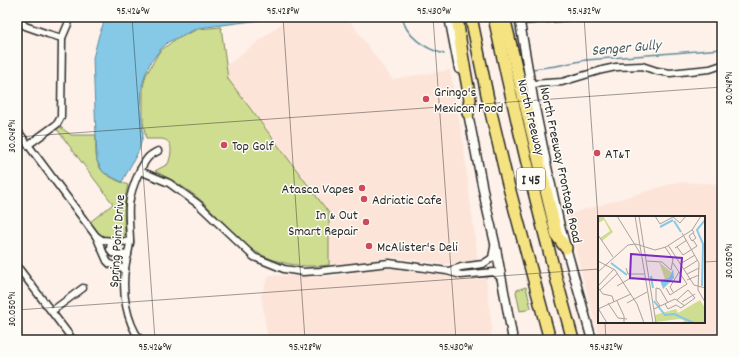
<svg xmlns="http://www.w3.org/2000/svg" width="739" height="357" font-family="Dekko,sans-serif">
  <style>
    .built { fill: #fde4d8; fill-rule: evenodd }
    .green { fill: #cfdd90; stroke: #7d845e }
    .water { fill: #85c9e7; stroke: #618a9c }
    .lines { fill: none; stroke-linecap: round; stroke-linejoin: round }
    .stream { stroke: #618a9c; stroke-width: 1.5 }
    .minor-casing { stroke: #2b2b2b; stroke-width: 9 }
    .secondary-casing { stroke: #2b2b2b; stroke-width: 11 }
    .motorway-casing { stroke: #2b2b2b; stroke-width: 14 }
    .minor { stroke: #fdfcf7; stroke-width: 6 }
    .secondary { stroke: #fdfcf7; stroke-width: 8 }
    .motorway { stroke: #f5e382; stroke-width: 11 }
    .ticks { fill: none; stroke: #2b2b2b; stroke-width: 1; stroke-opacity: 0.45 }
    .poi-dot { fill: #d1495b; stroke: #fdfcf7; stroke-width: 1.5 }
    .labels { text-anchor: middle; stroke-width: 3; stroke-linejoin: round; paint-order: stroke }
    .shield { fill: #fdfcf7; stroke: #6a6a68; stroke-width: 1 }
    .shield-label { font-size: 13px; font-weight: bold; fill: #2b2b2b }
    .poi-label { font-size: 14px; fill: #2b2b2b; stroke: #fdfcf7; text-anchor: start }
    .street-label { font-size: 14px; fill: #2b2b2b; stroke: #fdfcf7 }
    .water-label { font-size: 15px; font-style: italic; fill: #465a63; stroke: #fdfcf7 }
    .inset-river { fill: none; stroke: #85c9e7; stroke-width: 2 }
    .inset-road { fill: none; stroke: #a9a29d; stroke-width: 1 }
    .view { fill: #7b2cbf; fill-opacity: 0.15; stroke: #7b2cbf; stroke-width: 2 }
    .inset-edge { fill: none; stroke: #2b2b2b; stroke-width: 2 }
    .neatline { fill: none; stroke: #2b2b2b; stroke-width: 1.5 }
    .ticks-label { font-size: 10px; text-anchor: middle; fill: #2b2b2b }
  </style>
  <rect width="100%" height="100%" fill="#fdf1e9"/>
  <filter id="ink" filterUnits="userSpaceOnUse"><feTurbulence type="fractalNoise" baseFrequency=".025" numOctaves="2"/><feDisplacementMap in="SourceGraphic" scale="8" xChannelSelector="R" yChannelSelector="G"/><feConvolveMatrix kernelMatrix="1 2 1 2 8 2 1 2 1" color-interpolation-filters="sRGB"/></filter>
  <g filter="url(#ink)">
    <g class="built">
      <path d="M290,17H347L392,79L450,70L462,135L478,261L453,264H443L395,257L329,265V213L228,79L226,66Z"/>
      <path d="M678,182L722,184V340H600L566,215ZM599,217H704V322H599Z"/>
      <path d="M387,268L430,273L457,279L486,278L492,328L490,340H268L261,295L269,275L327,277Z"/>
    </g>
    <g class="green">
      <path d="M221,27L228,79L329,213V265C298,269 264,262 240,240C228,229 218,216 206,205C192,191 172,180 155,171L168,164C171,156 175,141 162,139C157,139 151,139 146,139L143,122V87L146,75L159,52L173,41L198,29Z"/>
      <path d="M59,126L71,135H96C96,143 95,153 97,161C100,175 116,180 128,185C123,202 124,218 125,235L124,238L122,239L101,237L98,234L90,222L113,204L56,128Z"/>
      <path d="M526,287L531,308L526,310L520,311L516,292L517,290Z"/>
    </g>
    <path class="water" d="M106,17H269L261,20L198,28L168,42L160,50L150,63L145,75L142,86L141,112L143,135L139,150L122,182L103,172L97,161L93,58L99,35Z"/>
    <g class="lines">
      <g class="stream">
        <path d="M402,17C406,37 426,49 444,54"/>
        <path d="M532,69L556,66L586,60L722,49"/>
      </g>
      <defs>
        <g id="minor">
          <path d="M18,17L25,26L48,34L62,38"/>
          <path d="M520,21L568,17"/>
          <path d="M531,84L562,82L602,70L616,67L642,66L657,71L670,73L710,69L722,65"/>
          <path d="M17,130L96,236L107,261L110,264L125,269"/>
          <path d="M28,145L57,124L61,117L62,38L71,17"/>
          <path d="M140,171L169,183L198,204L254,257L284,269L303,272L320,271L389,263L447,271L461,275L494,272L501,278"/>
          <path d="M96,236L102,240L130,242"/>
          <path d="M111,241L110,249L112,253L117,254L128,255"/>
          <path d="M17,266L73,340"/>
          <path d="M449,271L461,267L483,264L492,258L494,247"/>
          <path d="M52,311L83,288"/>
          <path d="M140,340C126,320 122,293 125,269C126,260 129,252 130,242C130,230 128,218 129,205C130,193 135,181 140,170C147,159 146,157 158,151"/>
        </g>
        <g id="secondary">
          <path d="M449,17L459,69"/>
          <path d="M519,17L533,98L547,167L560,226L592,340"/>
          <path d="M467,108L486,205L495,243L513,340"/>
        </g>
        <g id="motorway">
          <path d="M457,17L462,54L470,99L468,113"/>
          <path d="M471,17L489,104L507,180L550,340"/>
          <path d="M494,17C517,125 543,233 573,340"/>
          <path d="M504,17L557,236L566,248"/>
        </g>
      </defs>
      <use href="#minor" class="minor-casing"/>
      <use href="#secondary" class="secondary-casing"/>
      <use href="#motorway" class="motorway-casing"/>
      <use href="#minor" class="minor"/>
      <use href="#secondary" class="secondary"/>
      <use href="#motorway" class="motorway"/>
    </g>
  </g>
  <path class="ticks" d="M132,17L155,340M283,17L305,340M433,17L456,340M584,17L599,234M17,137L722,87M704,262L722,261M17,310L599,269M605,322L606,340"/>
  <g class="poi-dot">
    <circle cx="426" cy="99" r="4"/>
    <circle cx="224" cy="145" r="4"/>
    <circle cx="597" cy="153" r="4"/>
    <circle cx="362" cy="188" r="4"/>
    <circle cx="364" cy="199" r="4"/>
    <circle cx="366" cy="222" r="4"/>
    <circle cx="369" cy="246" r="4"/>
  </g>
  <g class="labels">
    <rect class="shield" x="517" y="168" width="28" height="22" rx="3"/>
    <g class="shield-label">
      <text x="531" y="184">I 45</text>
    </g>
    <g class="poi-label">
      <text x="434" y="96">Gringo's<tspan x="434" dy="16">Mexican Food</tspan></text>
      <text x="232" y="150">Top Golf</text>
      <text x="605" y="158">AT&amp;T</text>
      <text x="354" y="193" text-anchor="end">Atasca Vapes</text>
      <text x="372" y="204">Adriatic Cafe</text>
      <text x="358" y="219" text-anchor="end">In &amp; Out<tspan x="358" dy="16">Smart Repair</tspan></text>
      <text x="377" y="251">McAlister's Deli</text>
    </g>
    <g class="street-label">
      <text transform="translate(532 117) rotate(76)" y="5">North Freeway</text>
      <text transform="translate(562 165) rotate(78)" y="5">North Freeway Frontage Road</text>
      <text transform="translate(116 241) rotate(-86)" y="5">Spring Point Drive</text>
    </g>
    <g class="water-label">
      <text transform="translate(626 47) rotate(-5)" y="5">Senger Gully</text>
    </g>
  </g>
  <g transform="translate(598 216)">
    <rect width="107" height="107" fill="#fdf1e9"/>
    <path d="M0,0H5L15,16L4,25L2,22L12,15L6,4L0,7ZM61,46L73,56L72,62L67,63ZM102,84L107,92V107H85L86,104L81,103L58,106L57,99L78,93L80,97Z" fill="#cfdd90"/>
    <path d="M75,53L76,62L65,73L62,64L71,62Z" fill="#85c9e7"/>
    <path class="inset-river" d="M76,5L83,16M62,11L75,4M13,47L29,59M53,60L55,72M104,70L105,28L99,14L107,4M56,85L67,99L76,98L96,107"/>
    <path class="inset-road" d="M19,0L42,37M37,0L55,107M41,0L58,107M57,0L62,8L75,1L82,7L88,0M94,14L96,16L91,20L94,25L98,22L95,17M84,17L101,47L100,74L107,86M0,19L15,41M70,29L96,69L107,72M67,31L75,43L73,54M79,31L85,39L99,30L95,24M77,32L89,24M0,45L17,54L39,88L46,107M49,45L64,46L73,54M82,48L97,39M28,52L30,58H46M86,53L100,44M0,56L30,29L38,28L57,34L68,31L94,14L103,0M89,58L101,52M89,64L101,59M0,70L16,53M19,70L31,63L47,62M68,72L72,79L89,68L75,47M1,73L5,78L14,80L16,86M2,74L20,57M75,76L72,71L81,56M19,85L26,100V107M84,86L97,78M10,87L20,102L29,103M29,87L49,76M67,88L70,93L78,89L83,92L97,82L90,74L79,84M62,90L58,84V72L62,73L70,87M0,92L9,107M0,93L33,78M56,93L77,83L87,90"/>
    <path class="view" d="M33,38L84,42L82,66L32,62Z"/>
    <rect width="107" height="107" class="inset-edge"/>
  </g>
  <rect width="739" height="357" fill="none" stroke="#fdfcf7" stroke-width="44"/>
  <rect x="22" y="22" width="695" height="313" class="neatline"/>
  <g class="ticks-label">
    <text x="133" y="14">95.426°W</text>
    <text x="283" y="14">95.428°W</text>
    <text x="434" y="14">95.430°W</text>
    <text x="584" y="14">95.432°W</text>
    <text transform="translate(728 88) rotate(-90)" y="4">30.048°N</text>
    <text transform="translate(11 136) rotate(-90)" y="4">30.048°N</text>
    <text transform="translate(728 261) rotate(-90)" y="4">30.050°N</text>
    <text transform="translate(11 309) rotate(-90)" y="4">30.050°N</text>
    <text x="155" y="350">95.426°W</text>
    <text x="305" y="350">95.428°W</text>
    <text x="456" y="350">95.430°W</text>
    <text x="606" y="350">95.432°W</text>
  </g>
</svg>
